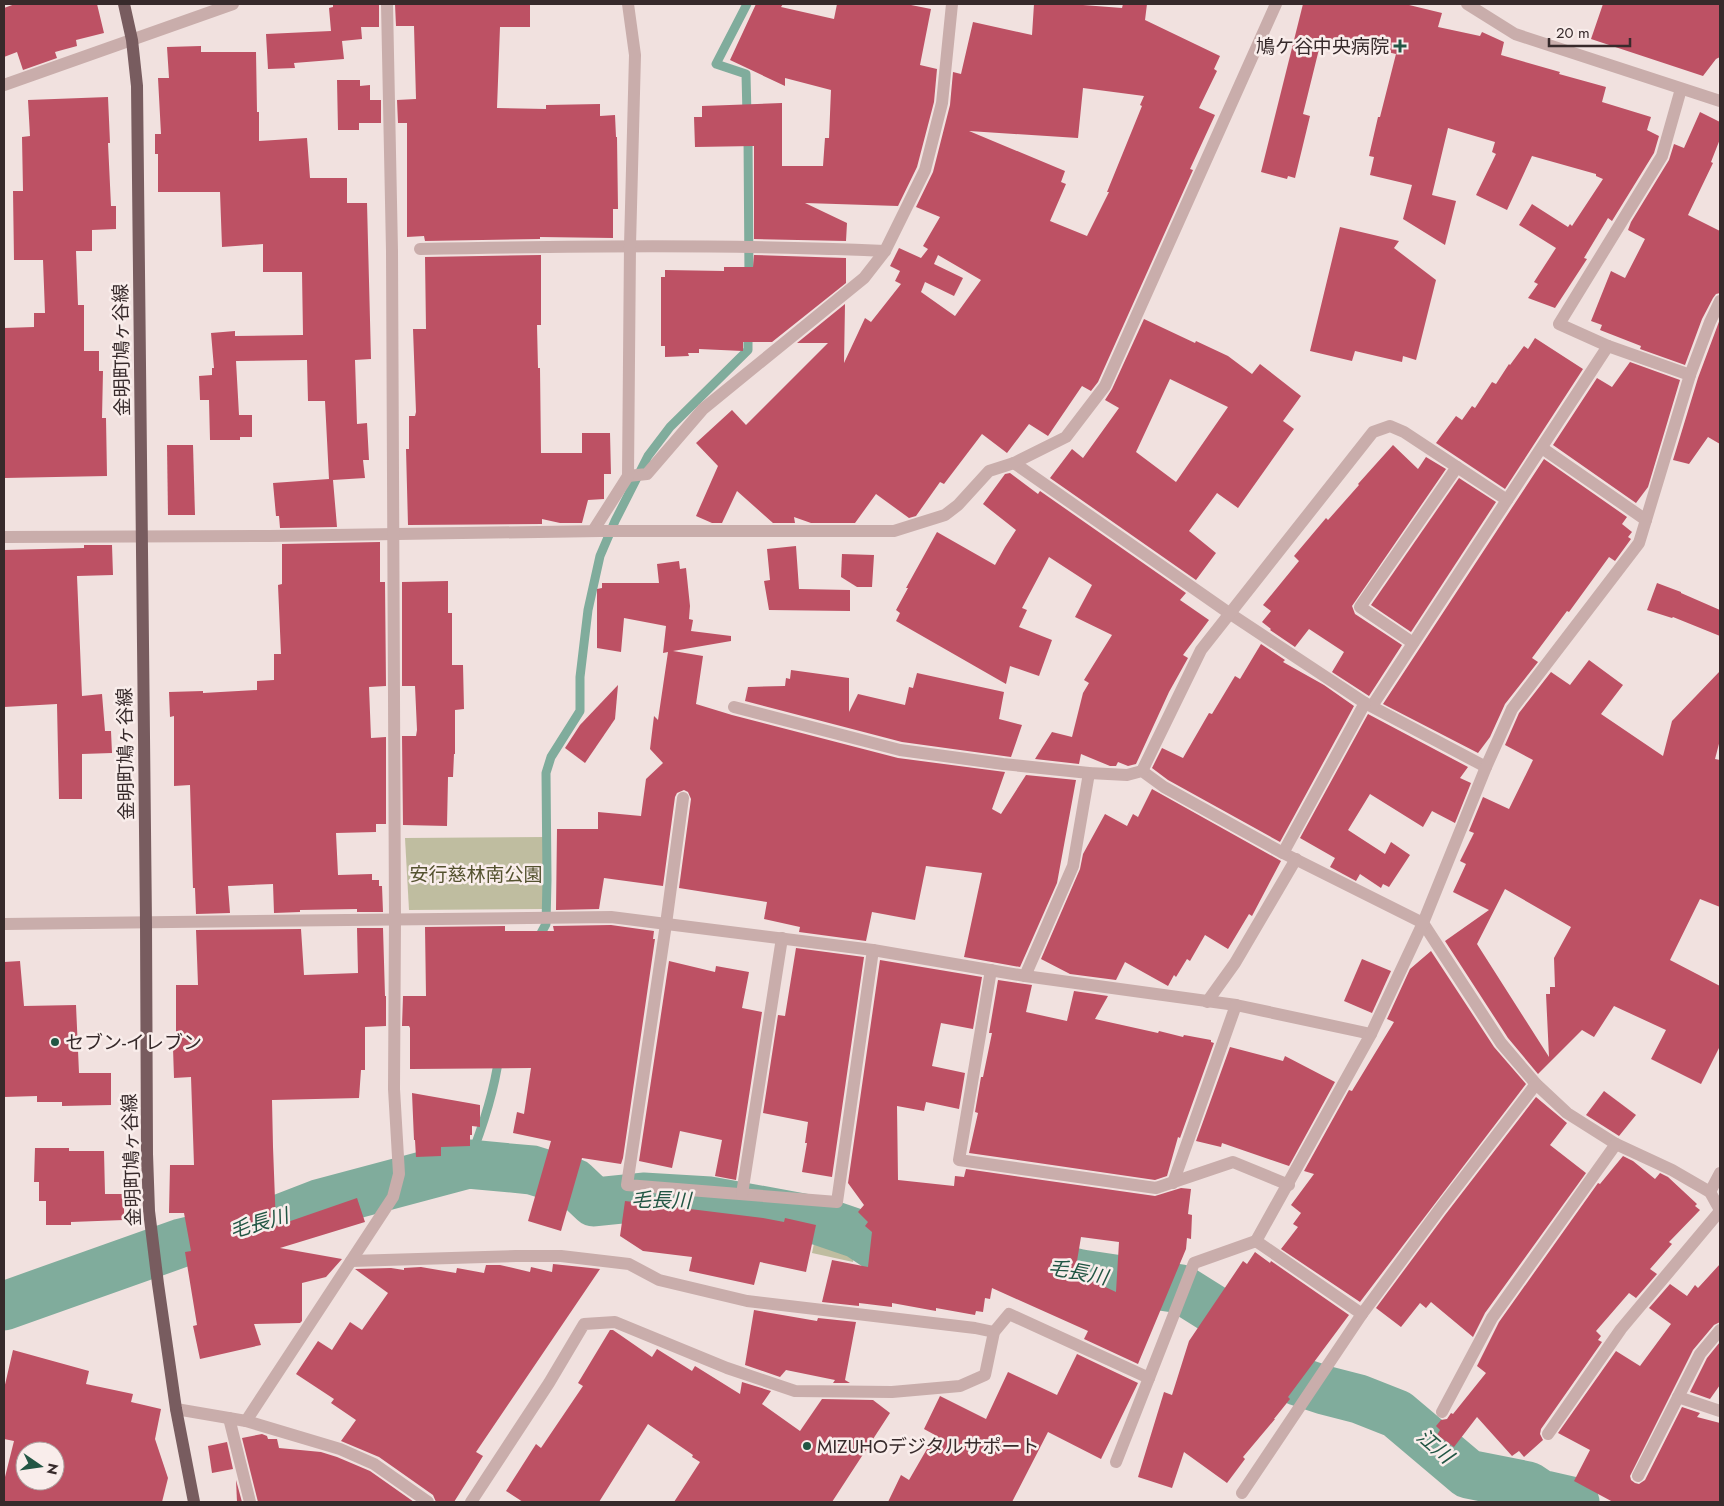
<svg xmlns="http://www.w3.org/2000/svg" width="1724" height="1506" font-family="Jost,'Noto Sans JP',sans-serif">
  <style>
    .green { fill: #bfbda0 }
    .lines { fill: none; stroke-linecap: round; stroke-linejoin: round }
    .stream { stroke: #80ac9c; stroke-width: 9 }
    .river { stroke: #80ac9c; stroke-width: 49 }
    .building { fill: #bd5164; fill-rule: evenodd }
    .minor { stroke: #c9adab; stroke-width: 12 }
    .major { stroke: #785c5f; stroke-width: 12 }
    .poi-dot { fill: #225644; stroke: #f9edeb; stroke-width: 2 }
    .labels { text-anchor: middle; stroke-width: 5; stroke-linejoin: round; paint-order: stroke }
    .poi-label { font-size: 19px; fill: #372a2b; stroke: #f9edeb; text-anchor: start }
    .street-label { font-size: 19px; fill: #372a2b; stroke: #f9edeb }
    .park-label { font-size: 19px; fill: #54522f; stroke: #f9edeb }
    .water-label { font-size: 20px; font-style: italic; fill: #225644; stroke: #f9edeb }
  </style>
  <rect width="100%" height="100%" fill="#f1e1df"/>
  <g class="green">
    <path d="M546,837L544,909L409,910L405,838Z"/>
    <path d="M817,1229L834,1233L856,1243L853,1262L812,1253Z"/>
  </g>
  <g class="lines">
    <g class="stream">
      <path d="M747,4L716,64L746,74L747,116"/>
      <path d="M748,136L749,278"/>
      <path d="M535,940L539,937L546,924L547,880L546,773L551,757L580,711V677L588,610L600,556L615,521L648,456L670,427L748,350V331"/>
      <path d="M468,1164C482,1129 494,1094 499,1056"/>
    </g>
    <g class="river">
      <path d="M1014,1270L1030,1272L1035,1263L1081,1274L1181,1289L1248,1331L1297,1381L1324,1390L1359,1399L1397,1414L1468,1474L1528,1486L1540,1494L1575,1502"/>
      <path d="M4,1306L181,1243L274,1221L318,1204L468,1164L532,1170L574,1183L594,1202L643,1197L710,1201L820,1221L858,1234L888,1254L919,1266H933"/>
    </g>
  </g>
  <g class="building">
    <path d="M15,4H97L104,33L76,40L77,46L55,52L57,58L23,70L17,52L4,57V8Z"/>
    <path d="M333,4H379V27H361L362,39L342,41L344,59L294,63L295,68L268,69L266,34L331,31L329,8L333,7Z"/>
    <path d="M395,4H530V27H500L497,108L546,109V105L600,104V116L615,115L616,137H617L618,209H613V238L540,237V239L425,241L424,236L407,237V123H398L397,100L416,99L414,26H396Z"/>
    <path d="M756,4H783L781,7L834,19L837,4H906L931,9L920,65L937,69L934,102L917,167L898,206L805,203L847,223L846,241L754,239V146L695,147L694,117H702V106L782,103V166H823L825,138H829L831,90L785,78V86L730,60Z"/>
    <path d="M1034,4H1070L1122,8L1123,4H1147L1145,20L1220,56L1214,69L1217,71L1199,108L1215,115L1190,169L1193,170L1188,181L1098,382L1091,391L1082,386L1048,436L1029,424L1007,453L982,434L944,484L940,482L916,516L909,518L876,494L855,523H811L794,517L795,523H773L737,491L722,523H712L696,516L718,466L696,443L732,410L746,425L828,343H797L845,304L844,363L865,318L871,322L901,284L895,281L900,271L890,266L899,248L921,258L928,249L923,246L940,217L916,207L933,172L950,105L953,72L961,74L973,22L1032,35ZM1083,88L1144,96L1140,105L1142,106L1107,192H1109L1087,236L1050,221L1066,184L1061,182L1065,171L969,131L1078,138ZM938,255L981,280L955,316L921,292L925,282L954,296L963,278L934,264Z"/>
    <path d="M1303,4H1405L1442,13L1438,27L1480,36L1482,32L1504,42L1501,55L1560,72L1559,74L1606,87L1602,102L1651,117L1647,130L1659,136L1654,153L1612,221L1608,218L1584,258L1587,259L1555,308L1528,298L1538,284L1534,282L1556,248L1519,225L1532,204L1568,227L1570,224L1572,226L1603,179L1596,176V174L1532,156L1507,210L1476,195L1496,154L1492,152L1495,142L1448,128L1432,195L1456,201L1445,245L1403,219L1412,185L1370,175L1374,157L1369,156L1378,117H1380L1396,54L1322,37L1303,114L1310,116L1295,178L1288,176L1287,179L1261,172Z"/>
    <path d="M1603,4H1720V57L1716,59L1703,76L1591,39Z"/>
    <path d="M201,46V52H256L257,112H259V141L307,138L310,178H347V203H367L371,359L355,360L357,424L367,423L369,460H363L365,478L333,480L337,527L280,528L279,516H276L273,483L329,479L325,401H308L307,360L236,361L239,415H252V437H240V440H210L209,400H200L199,376L212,375V368H214L211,333L235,331V336L303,335L302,272H263V244L222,247L220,192H158V154H155V134H161L158,78H169L167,47Z"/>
    <path d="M337,80H360V86L370,85V100H381V123H359V130H338Z"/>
    <path d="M108,97L110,143H108L111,206H116V229L92,230V251H76L78,305H84V351H99V371H103L102,418H106L107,476L4,478V328L34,327V313H45L43,260H14L13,191H23L22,137L30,136L28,100Z"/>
    <path d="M1700,112L1720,122V139L1711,162L1713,163L1688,215L1720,231V293L1716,294L1713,298L1702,319L1685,365L1640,349L1641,346L1600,330L1602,325L1591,321L1611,271L1625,278L1645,239L1628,230L1631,222L1669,160L1674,144L1684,148Z"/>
    <path d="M1340,227L1399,241L1394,248L1436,280L1416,360L1403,356L1402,362L1355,351L1352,361L1310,351Z"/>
    <path d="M541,255V325H537L538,368H540L541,453H582V433H610L611,474H604V499L588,500L582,523H560L542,519V524L408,525L406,449H409V416H415L416,412L413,329H426L425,257Z"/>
    <path d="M754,255L846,258V283L772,342H743V351L699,349V353H688L689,356L665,357V346H661V277H665V270L724,271V267H753Z"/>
    <path d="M1144,319L1195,343L1196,341L1228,356L1252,374L1260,364L1301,396L1283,421L1294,429L1238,508L1217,493L1189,531L1216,553L1196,580L1050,478L1072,449L1083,458L1119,408L1105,400L1112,389ZM1170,379L1228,407L1176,482L1136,452Z"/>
    <path d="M1720,319V444L1708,437L1689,464L1673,460L1698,378Z"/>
    <path d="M1535,338L1583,369L1505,489L1436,443L1456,416L1462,420L1472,406L1475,408L1492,382L1496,384L1509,364L1510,365L1524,346L1528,349Z"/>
    <path d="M1630,362L1680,380L1648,487L1636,503L1553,445L1597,378L1612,387Z"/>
    <path d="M167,445H193L195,515H168Z"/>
    <path d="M1393,445L1418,469L1426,457L1446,469L1352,606L1355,614L1402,645L1369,696L1332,672L1344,652L1309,629L1295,647L1270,630L1271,629L1262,622L1271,611L1263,605L1299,561L1294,556L1326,518L1328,520L1359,485L1358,484Z"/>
    <path d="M1544,459L1627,517L1622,524L1632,532L1628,537L1631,539L1615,561L1609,557L1569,612L1567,611L1532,658L1538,662L1505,704L1490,737L1478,753L1383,704Z"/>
    <path d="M1010,473L1038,494L1040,491L1186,593L1180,600L1209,620L1183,655L1188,658L1169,692L1136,764L1128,766L1118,762L1116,766H1110L1081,754L1079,764L1035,759L1052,732L1072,737L1083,693L1089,683L1084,680L1112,635L1075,617L1092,585L1049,557L1022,608L1027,610L1019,627L1052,640L1039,676L1010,666L1006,684L896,621L900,613L896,610L908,588H906L937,532L995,565L1005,547L1016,530L983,504L1005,474Z"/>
    <path d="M1459,478L1496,502L1411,632L1371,605Z"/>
    <path d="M380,542V582H385L386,686L369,687L371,738L386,737V824H376V832L336,833L338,875L372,874V880H379V886H382L383,912H357V909L300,910V912L274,913L273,884L228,886L230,913L196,914L195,888H193L190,785L174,786V716L170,717L169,692L203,691V693L257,690V681L274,680V654H281L278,585L282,584V544Z"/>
    <path d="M84,545H112L113,575L77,576L82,696L102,694L105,731H111L112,753L82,754V799H59L57,704L4,707V550L84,548Z"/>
    <path d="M796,546L799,589L850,590V611L769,610L764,581L770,580L767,549Z"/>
    <path d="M842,554L874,555L872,587H857L841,577Z"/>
    <path d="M679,561L680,569L686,568L690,606L689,619L693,620L691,631L731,636V641L673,651L703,656L696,704L732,715L898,758L1005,772L992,809L1001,814L1026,775L1076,780L1057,883L1020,967L964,957L982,873L926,866L915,920L872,912L866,941L799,932L800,927L764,919L767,902L679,888L691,799L688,792L684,790L677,793L675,797L663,886L604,878L599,909L556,910L557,829H598V812L641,816L646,779L663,763L650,749L654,716L658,720L668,652L663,653L666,626L624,618L621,652L597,648V589L602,588V583H659L657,564Z"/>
    <path d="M448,581V613H452V665H463L464,709L455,710V754H454L453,777H448L447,826L403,825L402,736H416L417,730L415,686H402V582Z"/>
    <path d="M1657,583L1681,592V593L1720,610V636L1673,617L1672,618L1647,610Z"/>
    <path d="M1261,644L1285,660L1283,662L1324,685L1354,706L1280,842L1168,780L1152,768L1162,748L1183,758L1209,713L1212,714L1235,676L1240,679Z"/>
    <path d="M1589,660L1623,685L1601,714L1663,756L1672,721L1720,671V740L1715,759L1720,760V907L1700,899L1670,960L1720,986V1046L1701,1084L1651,1059L1666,1030L1614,1006L1594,1037L1582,1030L1538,1074L1508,1038L1445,941L1489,910L1453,892L1466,864L1460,861L1474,833L1469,831L1483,797L1509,809L1533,760L1505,745L1519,713L1551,672L1570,685ZM1505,889L1571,927L1554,958L1555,987H1550V994H1546L1549,1057L1477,944Z"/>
    <path d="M791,670L849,678V712L858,694L905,705L909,687L913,688L917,673L1004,692L999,719L1022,725L1011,757L902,742L745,701L748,687L785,686L786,678L790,679Z"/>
    <path d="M618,685L615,719L585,763L565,748L580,725Z"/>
    <path d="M1368,714L1468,767L1460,778L1471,783L1455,823L1432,811L1423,827L1370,794L1348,830L1385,854L1391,842L1410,855L1389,887L1383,884L1381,888L1360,874L1356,881L1330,867L1335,858L1300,838Z"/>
    <path d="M1152,789L1281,861L1252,916L1249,914L1228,949L1205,935L1190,961L1187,959L1176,977L1174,975L1168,986L1125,962L1116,980L1070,974L1041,959L1080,869L1083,854L1105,814L1127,826L1133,814L1138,817Z"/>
    <path d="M611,925L654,931L653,939H655L623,1158L621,1164L582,1158L561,1231L528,1221L551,1141L513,1133L517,1112L524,1114L531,1068L410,1069V1028L409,1026H402L403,996H426L425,927L505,926V931H554L553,926Z"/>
    <path d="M357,928H383L385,996H386V1026L365,1027V1070H361L359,1098L272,1100L273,1147L276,1226L357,1198L365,1222L280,1248L342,1259L326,1277L302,1283V1321L300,1323L254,1324L261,1345L200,1359L193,1326L197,1325L185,1252L191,1251L184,1213H169L170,1165H194L191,1077L174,1078L173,1048H176V985H198L196,930L301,929L304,975L358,973Z"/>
    <path d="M796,948L864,957L832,1177L802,1172L807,1143H805L808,1122L763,1113L778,1015L785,1016Z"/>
    <path d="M1431,951L1494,1047L1526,1084L1360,1302L1281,1249L1298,1227L1293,1224L1301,1213L1291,1205L1314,1174L1304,1171L1349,1090L1352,1091L1394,1022L1387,1019L1410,969Z"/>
    <path d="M1362,959L1391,971L1372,1013L1344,1001Z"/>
    <path d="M880,960L982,977L973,1029L941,1023L932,1066L965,1073L959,1109L926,1102L924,1111L897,1106L898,1180L954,1186L955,1176L964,1177L966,1169L1155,1196L1181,1188L1191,1189L1188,1214L1192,1215L1191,1239L1187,1238L1186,1249L1138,1364L1084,1339L1088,1331L992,1288L990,1299L985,1298L983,1312L976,1311L975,1315L936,1308V1311L892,1303V1307L859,1303V1306L822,1302L832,1260L868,1267L872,1232L865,1226L868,1222L858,1212L864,1205L848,1183ZM1081,1237L1119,1242L1116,1292L1075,1273Z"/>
    <path d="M20,961L24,1006L76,1005L79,1073H111V1105L62,1106V1102H37V1096L4,1097V962Z"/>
    <path d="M669,961L715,972L716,966L749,972L742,1008L762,1012L736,1180L715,1176L722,1140L680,1131L672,1168L639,1161Z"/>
    <path d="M998,980L1032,985L1026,1012L1067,1021L1074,991L1108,996L1095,1019L1158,1033L1159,1031L1183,1037L1184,1035L1211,1040V1042L1214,1043L1180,1138L1178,1137L1167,1176L1155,1180L969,1153L978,1113L975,1112L981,1077H983L992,1033H989Z"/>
    <path d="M1230,1047L1283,1061L1285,1056L1335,1082L1289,1166L1222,1143L1221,1147L1196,1141Z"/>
    <path d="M1604,1091L1636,1115L1619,1136L1586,1115Z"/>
    <path d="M412,1093L480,1105V1127L472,1126V1135H470V1146L441,1147V1156L416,1157L415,1140H414Z"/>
    <path d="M1536,1097L1567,1123L1550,1145L1586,1173L1485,1313L1473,1337L1431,1302L1426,1308L1420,1303L1401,1327L1376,1308L1445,1215Z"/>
    <path d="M35,1148H69V1151H104L105,1194H124V1220L71,1222V1225H46V1201H39V1182H34Z"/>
    <path d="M1623,1156L1633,1161L1655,1179L1660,1173L1668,1177L1697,1204L1695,1206L1700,1210L1669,1242L1672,1244L1650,1269L1657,1274L1636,1298L1629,1293L1596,1331L1601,1336L1598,1340L1602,1342L1541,1429L1540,1434L1543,1440L1524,1457L1519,1451L1512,1456L1477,1417L1454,1447L1437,1435L1440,1430L1436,1426L1441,1420L1447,1419L1451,1413L1453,1414L1486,1373L1477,1366L1499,1322L1598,1183L1600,1184Z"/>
    <path d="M625,1201L763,1218L784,1222L785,1218L816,1225L806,1272L760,1262L754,1285L689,1271L692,1257L643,1251L620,1236Z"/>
    <path d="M1255,1252L1270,1263L1271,1261L1349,1315L1288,1397L1290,1399L1274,1419H1275L1243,1457L1245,1459L1227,1483L1184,1452L1172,1488L1138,1477L1164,1392L1172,1395L1189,1341L1243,1261L1247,1264Z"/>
    <path d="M553,1264L600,1269L476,1452L483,1456L454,1502H436L433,1495L379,1457L341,1441L356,1420L331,1403L334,1399L296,1374L318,1341L332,1350L350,1322L362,1330L388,1293L355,1269L391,1268L404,1270V1268L421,1267L456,1273L457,1268L484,1273L486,1265H500L530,1272L531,1267L552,1272Z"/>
    <path d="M1720,1264V1322L1714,1325L1693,1350L1630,1476L1631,1480L1635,1483L1639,1484L1645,1480L1682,1407L1700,1413L1697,1417L1720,1423V1502H1613L1574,1481L1590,1450L1558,1433L1616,1351L1640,1366L1671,1324L1649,1308L1670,1284L1687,1296L1695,1285L1698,1288Z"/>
    <path d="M754,1310L817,1321L818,1318L856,1322L845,1380L850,1383H833L835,1380L786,1370L780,1377L745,1365Z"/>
    <path d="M610,1330H613L652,1357L657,1349L692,1371L695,1366L740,1394L742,1382L771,1391L762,1404L800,1431L822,1399L873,1400L890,1413L832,1502H674L700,1462L692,1457L693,1455L648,1424L599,1502H523L506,1491L536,1444L541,1448L583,1386L578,1383Z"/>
    <path d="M1720,1342V1385L1710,1399L1690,1392L1707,1358Z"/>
    <path d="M13,1350L89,1371L86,1384L133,1394L131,1402L161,1409L155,1439L168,1478L162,1502H4V1481L14,1441L4,1439V1389ZM25,1451H55V1481H25Z"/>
    <path d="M1077,1354L1138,1383L1101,1459L1048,1432L1012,1502H888L901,1475L909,1480L935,1435L924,1429L940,1396L986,1419L1008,1372L1057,1395Z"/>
    <path d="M262,1434L267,1436L268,1439H277L279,1448L321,1452L337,1457L370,1471L414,1502H258L242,1438Z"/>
    <path d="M227,1442L233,1469L212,1473L208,1446Z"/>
    <path d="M236,1480L242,1502H237Z"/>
  </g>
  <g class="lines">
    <g class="minor">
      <path d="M1467,4L1515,34L1720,101"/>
      <path d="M4,85L233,4"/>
      <path d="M1681,89L1662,156L1559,324L1608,346L1690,375"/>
      <path d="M420,249C575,246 730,244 885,251"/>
      <path d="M1542,448L1646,520"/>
      <path d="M1014,463L1229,613L1365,703L1486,767"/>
      <path d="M628,476L647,474L703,409L864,278L885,251L925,170L942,103L952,4"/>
      <path d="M593,531L628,476L630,245L635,55L628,4"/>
      <path d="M4,537L269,536L600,531H894L945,515L958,505L989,471L1014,463L1066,437L1105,386L1276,4"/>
      <path d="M1413,643L1360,607L1457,467"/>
      <path d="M1372,706L1608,346"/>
      <path d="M734,707L900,750L1003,764L1089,773L1127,775L1142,771L1164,787L1283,853L1423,923L1501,1043L1536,1084L1567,1113L1616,1144L1672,1170L1710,1192L1720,1210"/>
      <path d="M1142,771L1201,650L1373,432L1390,426L1404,432L1507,500"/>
      <path d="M683,798L666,924L627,1185L837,1202L873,950"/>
      <path d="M1283,853L1365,703"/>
      <path d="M4,924L611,917L873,950L1025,976L1236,1005L1371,1034"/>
      <path d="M991,970L959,1160L1156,1188L1233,1162L1289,1185"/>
      <path d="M1025,976L1073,866L1089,773"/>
      <path d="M1207,1002L1235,963L1296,859"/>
      <path d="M1173,1183L1236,1005"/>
      <path d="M1710,1192L1720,1173"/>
      <path d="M742,1194L782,938"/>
      <path d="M1256,1241L1371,1034L1423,923L1486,767L1512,709L1639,543L1690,375L1710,322L1720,301"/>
      <path d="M351,1261L516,1256H561L629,1264L659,1280L747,1301L975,1328L994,1332"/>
      <path d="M1678,1397L1720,1411"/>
      <path d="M176,1409L246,1421L340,1449L374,1464L428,1502"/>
      <path d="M1442,1412L1492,1318L1616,1144"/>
      <path d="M229,1418L250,1502"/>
      <path d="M246,1421L393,1197L399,1174L394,1089L395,919L392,251L387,4"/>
      <path d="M1548,1434L1621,1329L1720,1211"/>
      <path d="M1116,1462L1149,1378"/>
      <path d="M1638,1476L1700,1354L1720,1330"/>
      <path d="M1242,1493L1362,1314L1439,1210L1536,1084"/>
      <path d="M471,1502L549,1383L584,1324L615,1322L727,1368L795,1391L892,1392L960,1386L985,1375L994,1332L1009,1314L1149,1378L1194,1263L1256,1241L1362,1314"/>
    </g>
    <path class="major" d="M124,4L132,40L137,86L146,923L147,1154L149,1211L158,1284L176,1409L194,1502"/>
  </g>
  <g class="poi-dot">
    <path d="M1397.5 38.5h5v5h5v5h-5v5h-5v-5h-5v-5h5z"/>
    <circle cx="55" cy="1042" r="5"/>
    <circle cx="807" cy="1446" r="5"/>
  </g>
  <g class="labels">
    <g class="poi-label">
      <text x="1389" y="53" text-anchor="end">鳩ケ谷中央病院</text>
      <text x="65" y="1049">セブン-イレブン</text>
      <text x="817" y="1453">MIZUHOデジタルサポート</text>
    </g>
    <g class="street-label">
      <text transform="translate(121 350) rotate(-91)" y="7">金明町鳩ヶ谷線</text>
      <text transform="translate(125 754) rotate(-91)" y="7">金明町鳩ヶ谷線</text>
      <text transform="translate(131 1160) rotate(-92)" y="7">金明町鳩ヶ谷線</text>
    </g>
    <g class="park-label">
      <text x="476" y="881">安行慈林南公園</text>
    </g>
    <g class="water-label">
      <text transform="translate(661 1200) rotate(1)" y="7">毛長川</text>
      <text transform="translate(259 1223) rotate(-16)" y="7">毛長川</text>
      <text transform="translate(1078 1272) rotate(11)" y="7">毛長川</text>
      <text transform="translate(1435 1446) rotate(41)" y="7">江川</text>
    </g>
  </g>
  <rect width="1724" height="1506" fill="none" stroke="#372a2b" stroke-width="10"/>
  <g transform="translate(40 1466) rotate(103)"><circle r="24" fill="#f9edeb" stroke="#ab9f9e"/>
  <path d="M0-4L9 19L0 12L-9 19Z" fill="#225644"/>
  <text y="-8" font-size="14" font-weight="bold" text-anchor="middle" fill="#372a2b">N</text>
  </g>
  <path d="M1549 38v8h81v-8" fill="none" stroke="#372a2b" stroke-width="2.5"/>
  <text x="1556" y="38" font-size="15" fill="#372a2b" stroke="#f9edeb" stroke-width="4" paint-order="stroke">20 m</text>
</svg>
